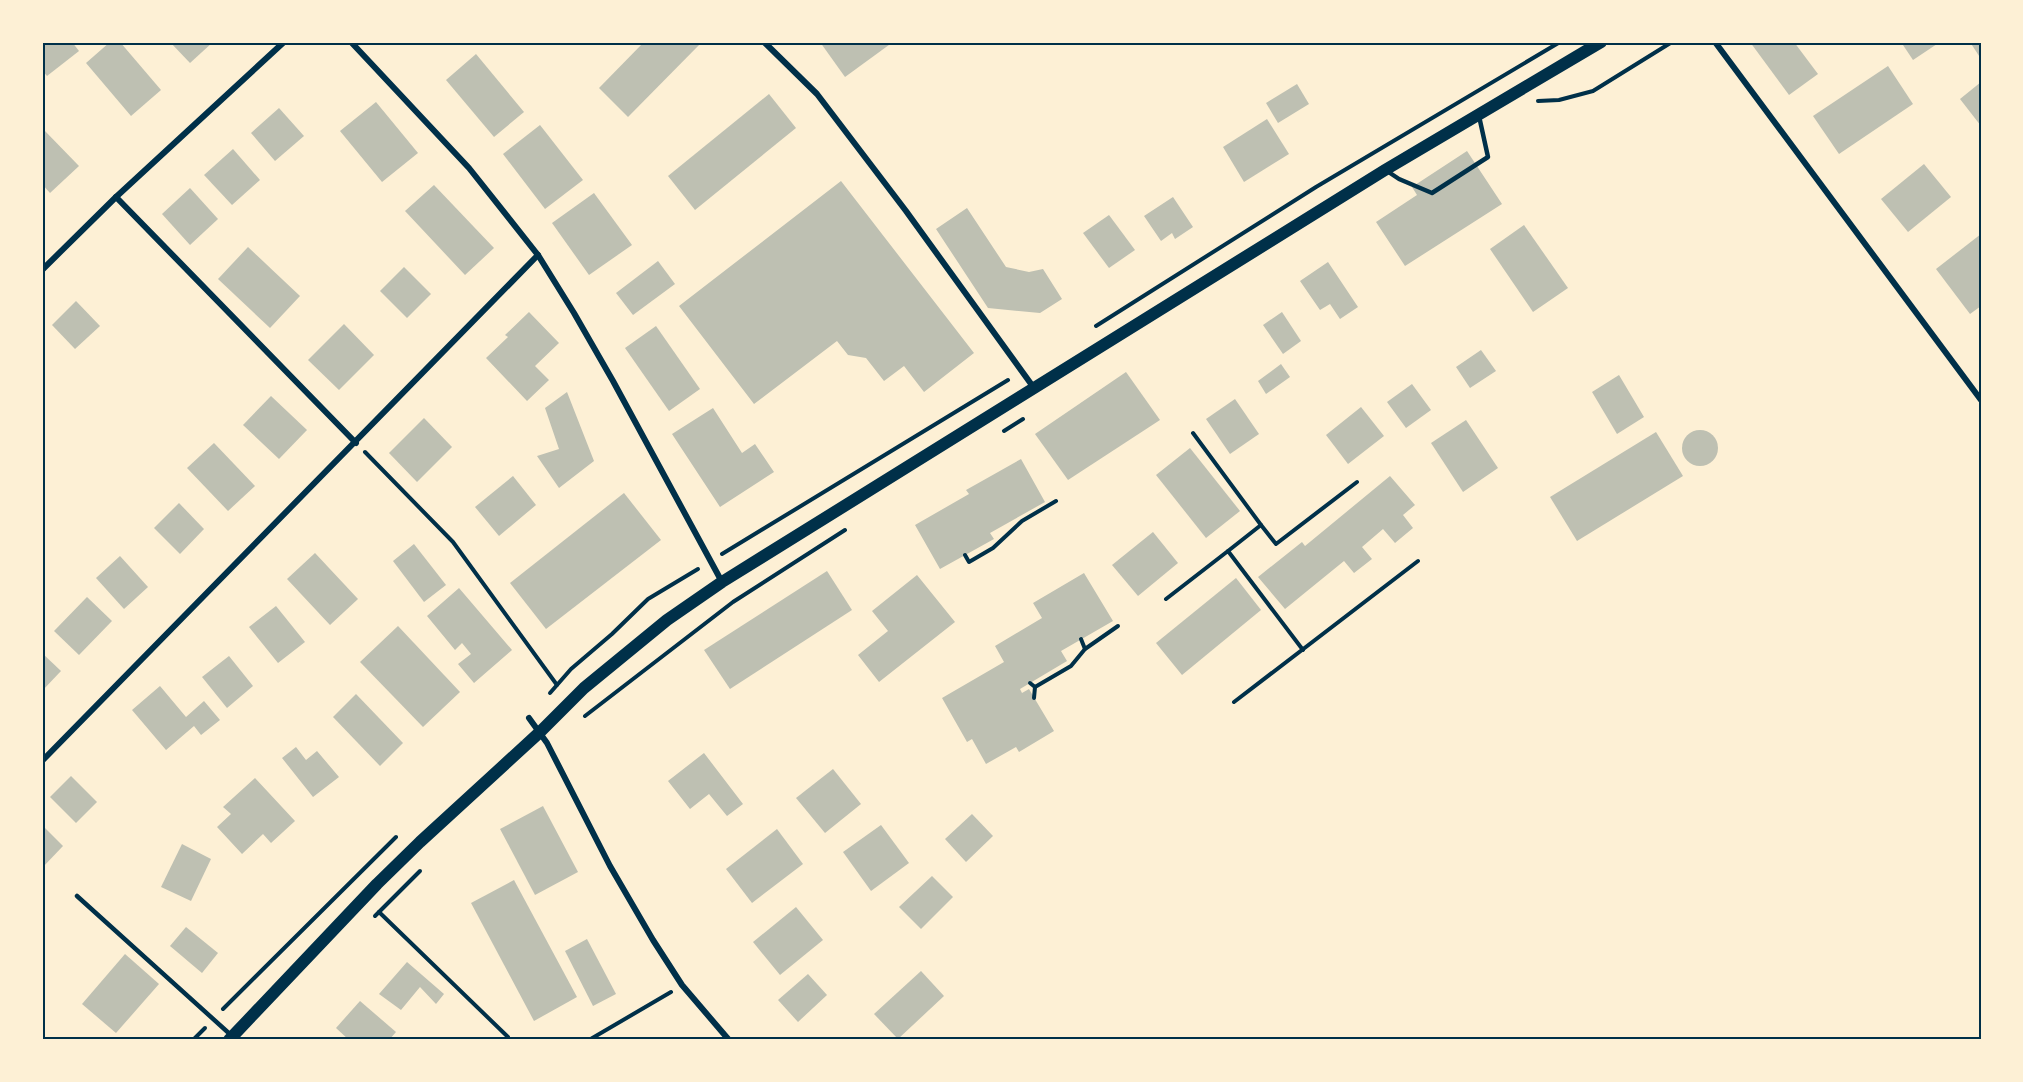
<svg xmlns="http://www.w3.org/2000/svg" width="2023" height="1082" font-family="'Libre Baskerville',serif">
  <style>
    .building { fill: #bec0b2 }
    .lines { fill: none; stroke-linecap: round; stroke-linejoin: round }
    .path { stroke: #003049; stroke-width: 4 }
    .service { stroke: #003049; stroke-width: 4.5 }
    .minor { stroke: #003049; stroke-width: 6 }
    .secondary { stroke: #003049; stroke-width: 12 }
    .neatline { fill: none; stroke: #003049; stroke-width: 2 }
  </style>
  <rect width="100%" height="100%" fill="#fdf0d5"/>
  <g class="building">
    <path d="M42,42H72L79,51L47,76L42,70Z"/>
    <path d="M110,42H120L161,90L131,116L86,63Z"/>
    <path d="M170,42H213L190,63Z"/>
    <path d="M644,42H702L628,117L599,88Z"/>
    <path d="M820,42H893L845,77Z"/>
    <path d="M1750,42H1794L1818,74L1789,95Z"/>
    <path d="M1901,42H1940L1913,60Z"/>
    <path d="M1970,42H1981V59Z"/>
    <path d="M476,54L524,112L494,137L446,80Z"/>
    <path d="M1888,66L1913,104L1839,154L1813,116Z"/>
    <path d="M1981,82V126L1960,99Z"/>
    <path d="M1297,84L1309,104L1278,123L1266,103Z"/>
    <path d="M769,94L796,128L695,210L668,176Z"/>
    <path d="M376,102L418,153L382,182L340,131Z"/>
    <path d="M279,108L304,136L275,161L251,133Z"/>
    <path d="M1267,119L1289,154L1244,182L1223,147Z"/>
    <path d="M540,125L583,180L545,209L503,154Z"/>
    <path d="M44,130L79,166L50,193L42,184V132Z"/>
    <path d="M233,149L260,180L232,205L204,175Z"/>
    <path d="M1467,151L1502,204L1405,266L1376,222L1417,195L1412,187Z"/>
    <path d="M1924,164L1951,197L1908,232L1881,199Z"/>
    <path d="M841,181L974,353L924,392L904,366L884,381L866,358L848,355L837,341L754,404L679,306Z"/>
    <path d="M434,185L494,248L465,275L405,211Z"/>
    <path d="M190,188L218,219L190,245L162,214Z"/>
    <path d="M594,193L632,245L589,275L552,223Z"/>
    <path d="M1173,197L1193,227L1175,239L1172,233L1161,241L1144,216Z"/>
    <path d="M967,208L1006,267L1029,272L1043,269L1062,299L1040,313L988,308L936,229Z"/>
    <path d="M1109,215L1135,250L1109,268L1083,233Z"/>
    <path d="M1524,225L1568,288L1533,312L1490,249Z"/>
    <path d="M1981,234V306L1970,314L1936,269Z"/>
    <path d="M248,247L300,296L270,328L218,279Z"/>
    <path d="M658,261L675,284L633,315L616,293Z"/>
    <path d="M1328,262L1358,307L1340,319L1330,304L1320,310L1300,281Z"/>
    <path d="M404,267L431,294L407,318L380,291Z"/>
    <path d="M76,301L100,326L75,349L52,325Z"/>
    <path d="M529,312L559,343L535,366L549,380L527,401L486,358L508,337L505,335Z"/>
    <path d="M1282,312L1301,341L1283,354L1263,325Z"/>
    <path d="M344,324L374,355L339,390L308,360Z"/>
    <path d="M656,326L700,389L669,411L625,348Z"/>
    <path d="M1481,350L1496,371L1470,388L1456,367Z"/>
    <path d="M1281,364L1290,377L1266,394L1258,381Z"/>
    <path d="M1126,372L1160,420L1068,480L1035,434Z"/>
    <path d="M1619,375L1644,417L1617,434L1592,392Z"/>
    <path d="M1412,384L1431,410L1406,428L1387,402Z"/>
    <path d="M567,392L594,461L559,488L537,456L559,449L545,408Z"/>
    <path d="M271,396L307,430L279,459L243,425Z"/>
    <path d="M1235,399L1259,434L1230,454L1206,419Z"/>
    <path d="M1361,407L1384,436L1348,464L1326,435Z"/>
    <path d="M713,408L742,453L755,444L774,472L720,507L672,434Z"/>
    <path d="M424,418L452,447L417,482L389,453Z"/>
    <path d="M1466,420L1498,468L1463,492L1431,443Z"/>
    <circle cx="1700" cy="448" r="18"/>
    <path d="M1656,432L1683,476L1577,541L1550,497Z"/>
    <path d="M214,443L255,486L228,511L187,468Z"/>
    <path d="M1190,448L1240,511L1206,538L1156,475Z"/>
    <path d="M1021,459L1045,502L990,533L994,539L940,569L915,525L969,494L966,490Z"/>
    <path d="M513,476L536,505L499,536L475,507Z"/>
    <path d="M1390,476L1415,505L1403,515L1413,528L1395,543L1383,529L1362,547L1372,559L1354,573L1344,561L1285,609L1258,577L1302,542L1305,546Z"/>
    <path d="M624,493L661,540L546,629L510,583Z"/>
    <path d="M179,503L204,529L180,554L154,528Z"/>
    <path d="M1153,532L1178,563L1138,596L1112,565Z"/>
    <path d="M414,544L446,585L424,602L393,561Z"/>
    <path d="M315,553L358,599L330,625L287,579Z"/>
    <path d="M120,556L148,587L124,609L96,578Z"/>
    <path d="M827,571L852,610L730,689L704,650Z"/>
    <path d="M1084,573L1113,621L1061,651L1067,661L1020,689L1022,693L1029,689L1054,731L1019,752L1016,747L986,764L972,739L967,742L942,698L1004,662L995,646L1042,618L1033,603Z"/>
    <path d="M917,575L955,622L879,682L858,655L888,631L872,611Z"/>
    <path d="M1236,578L1261,610L1182,675L1156,643Z"/>
    <path d="M459,588L512,650L474,683L458,664L471,654L462,643L455,650L427,616Z"/>
    <path d="M87,597L112,621L79,655L54,631Z"/>
    <path d="M276,606L305,642L278,663L249,627Z"/>
    <path d="M398,626L460,692L423,727L360,662Z"/>
    <path d="M42,653L61,671L42,691Z"/>
    <path d="M229,656L253,686L227,708L202,677Z"/>
    <path d="M160,686L186,717L204,701L220,720L201,735L194,726L166,750L132,710Z"/>
    <path d="M356,694L403,743L380,766L333,717Z"/>
    <path d="M296,747L306,760L317,751L339,777L313,797L282,758Z"/>
    <path d="M704,753L743,804L727,816L709,794L690,809L668,781Z"/>
    <path d="M833,769L861,804L825,833L796,798Z"/>
    <path d="M71,776L97,802L76,823L50,797Z"/>
    <path d="M255,778L295,821L271,843L263,834L242,854L217,827L231,814L223,807Z"/>
    <path d="M543,806L578,872L535,895L500,829Z"/>
    <path d="M972,814L993,836L966,862L945,839Z"/>
    <path d="M42,825L63,846L42,868Z"/>
    <path d="M881,825L909,863L871,891L843,852Z"/>
    <path d="M777,829L803,864L752,903L726,869Z"/>
    <path d="M182,844L211,859L191,901L161,887Z"/>
    <path d="M932,876L953,897L921,929L899,907Z"/>
    <path d="M514,880L577,997L534,1021L471,903Z"/>
    <path d="M796,907L823,940L780,975L753,942Z"/>
    <path d="M186,927L218,953L202,973L170,946Z"/>
    <path d="M587,939L616,994L593,1006L565,951Z"/>
    <path d="M125,954L159,984L116,1033L82,1004Z"/>
    <path d="M407,962L444,994L436,1004L420,987L401,1010L379,994Z"/>
    <path d="M921,971L944,996L898,1039L874,1014Z"/>
    <path d="M808,974L827,995L798,1022L778,1000Z"/>
    <path d="M360,1001L396,1032L389,1040H349L336,1028Z"/>
  </g>
  <g class="lines">
    <g class="path">
      <path d="M1538,101L1559,100L1593,91L1672,42"/>
      <path d="M1096,326L1316,187L1560,42"/>
      <path d="M1004,431L1023,419"/>
      <path d="M1193,433L1261,525L1228,551"/>
      <path d="M365,452L453,542L557,685"/>
      <path d="M1261,525L1276,544L1357,482"/>
      <path d="M722,554L1008,380"/>
      <path d="M965,555L969,562L993,548L1022,521L1056,501"/>
      <path d="M1166,599L1228,551L1303,650"/>
      <path d="M1081,639L1085,649"/>
      <path d="M1030,683L1035,687"/>
      <path d="M550,693L571,669L612,634L648,599L698,569"/>
      <path d="M1034,698L1035,687L1071,666L1085,649L1118,626"/>
      <path d="M1234,702L1418,561"/>
      <path d="M585,716L733,602L845,530"/>
      <path d="M379,912L508,1037"/>
      <path d="M375,916L420,871"/>
      <path d="M223,1009L396,837"/>
      <path d="M193,1040L205,1028"/>
      <path d="M589,1040L671,992"/>
    </g>
    <g class="service">
      <path d="M1387,171L1399,179L1432,193L1488,157L1479,116"/>
      <path d="M77,896L232,1036"/>
    </g>
    <g class="minor">
      <path d="M351,42L469,168L538,255L574,313L613,381L722,582"/>
      <path d="M764,42L817,94L906,211L1034,388"/>
      <path d="M1715,42L1981,400"/>
      <path d="M116,197L356,443"/>
      <path d="M42,270L116,197L284,42"/>
      <path d="M529,718L547,743L610,866L653,940L682,985L729,1040"/>
      <path d="M42,761L538,255"/>
    </g>
    <path class="secondary" d="M229,1040L377,884L420,842L540,732L584,688L667,620L722,582L1385,170L1601,42"/>
  </g>
  <rect width="2023" height="1082" fill="none" stroke="#fdf0d5" stroke-width="87"/>
  <rect x="44" y="44" width="1936" height="994" class="neatline"/>
</svg>
